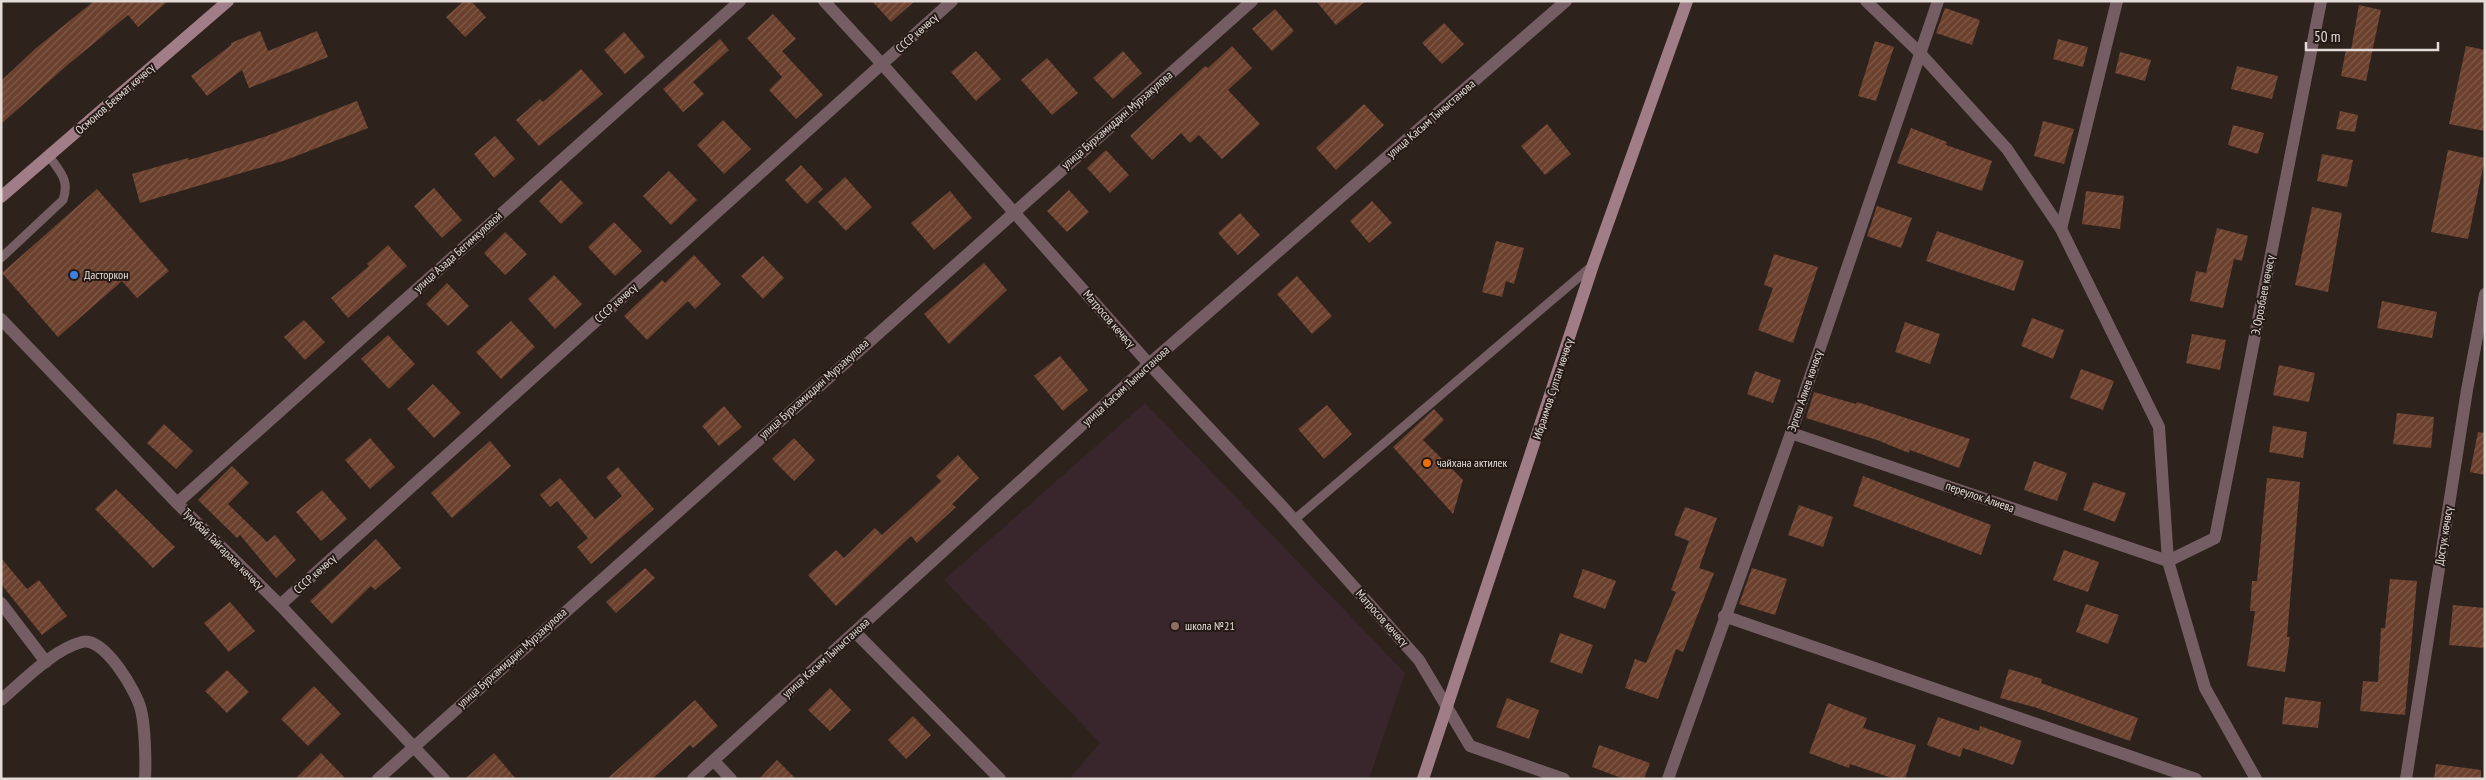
<svg xmlns="http://www.w3.org/2000/svg" width="2486" height="780" font-family="'PT Sans Narrow',sans-serif">
  <style>
    .education { fill: #39262c }
    .building { fill: url(#building-hatch) }
    .lines { fill: none; stroke-linecap: round; stroke-linejoin: round }
    .service { stroke: #745e64; stroke-width: 9 }
    .minor { stroke: #745e64; stroke-width: 12 }
    .secondary { stroke: #a17e87; stroke-width: 12 }
    .shop-dot { fill: #3f7fe0; stroke: #241914; stroke-width: 2 }
    .food-dot { fill: #e8710a; stroke: #241914; stroke-width: 2 }
    .education-dot { fill: #8d6e63; stroke: #241914; stroke-width: 2 }
    .labels { text-anchor: middle; stroke-width: 4; stroke-linejoin: round; paint-order: stroke }
    .street-label { font-size: 12px; fill: #e3dbd7; stroke: #241914 }
    .poi-label { font-size: 12px; fill: #e3dbd7; stroke: #241914; text-anchor: start }
  </style>
  <defs>
    <pattern id="building-hatch" width="6" height="6" patternUnits="userSpaceOnUse" patternTransform="scale(1.25)"><rect width="6" height="6" fill="#6b402d"/><path d="M-1 1l2-2M0 6l6-6M5 7l2-2" fill="none" stroke="#805b4b"/></pattern>
  </defs>
  <rect width="100%" height="100%" fill="#2e221d"/>
  <path class="education" d="M1145,403L1405,673L1369,779H1069L1100,743L944,580Z"/>
  <g class="building">
    <path d="M94,1H168L138,27L128,15L64,68L1,124V81L35,49Z"/>
    <path d="M464,1H471L486,17L465,37L446,17Z"/>
    <path d="M872,1H915L891,22Z"/>
    <path d="M1316,1H1366L1336,25Z"/>
    <path d="M2359,5L2381,10L2366,81L2341,76L2346,49L2351,50Z"/>
    <path d="M1945,8L1980,20L1972,45L1936,33Z"/>
    <path d="M1275,9L1294,31L1272,51L1252,29Z"/>
    <path d="M773,14L796,39L782,51L823,95L796,119L769,90L782,77L747,38Z"/>
    <path d="M1444,23L1464,44L1442,64L1422,43Z"/>
    <path d="M260,31L268,51L317,31L328,57L249,88L242,70L207,96L191,76L231,45V43Z"/>
    <path d="M624,32L645,57L625,74L604,50Z"/>
    <path d="M720,39L729,50L693,82L704,94L683,112L663,89Z"/>
    <path d="M2058,39L2088,47L2083,67L2053,59Z"/>
    <path d="M1875,41L1894,47L1876,101L1858,96Z"/>
    <path d="M1232,46L1252,68L1228,90L1260,124L1222,159L1199,135L1190,143L1181,133L1152,160L1130,136L1205,66L1208,68Z"/>
    <path d="M2466,46L2485,50V131L2449,124Z"/>
    <path d="M976,51L1001,79L976,101L951,72Z"/>
    <path d="M1123,51L1142,73L1113,99L1093,78Z"/>
    <path d="M2120,52L2151,60L2145,81L2115,73Z"/>
    <path d="M1047,58L1078,93L1052,115L1021,80Z"/>
    <path d="M2237,66L2278,76L2272,99L2231,89Z"/>
    <path d="M581,69L603,94L539,146L516,120L540,99L543,102Z"/>
    <path d="M357,101L368,128L286,160L140,203L132,174L188,158L189,160L267,136Z"/>
    <path d="M1364,104L1384,125L1336,170L1316,148Z"/>
    <path d="M2340,111L2358,115L2355,132L2336,129Z"/>
    <path d="M723,120L751,149L724,174L697,145Z"/>
    <path d="M2043,121L2074,129L2064,164L2034,156Z"/>
    <path d="M1547,124L1571,154L1545,175L1521,146Z"/>
    <path d="M2233,125L2264,133L2258,154L2228,145Z"/>
    <path d="M1911,128L1947,142L1946,145L1992,161L1982,191L1897,163Z"/>
    <path d="M495,136L515,159L494,178L474,154Z"/>
    <path d="M1106,150L1129,175L1110,193L1087,168Z"/>
    <path d="M2448,150L2485,158L2468,239L2431,232Z"/>
    <path d="M2322,154L2353,160L2347,187L2317,181Z"/>
    <path d="M801,165L823,189L807,204L785,180Z"/>
    <path d="M669,171L697,200L671,225L643,196Z"/>
    <path d="M845,177L872,207L846,231L818,202Z"/>
    <path d="M561,180L583,203L561,224L539,201Z"/>
    <path d="M434,188L462,220L442,238L414,206Z"/>
    <path d="M97,189L169,271L137,298L122,281L58,337L2,273Z"/>
    <path d="M1069,190L1089,212L1067,232L1047,211Z"/>
    <path d="M950,191L972,218L934,250L911,223Z"/>
    <path d="M2086,191L2124,196L2120,229L2082,224Z"/>
    <path d="M1372,201L1392,223L1369,243L1350,221Z"/>
    <path d="M1877,206L1912,218L1901,248L1867,236Z"/>
    <path d="M2312,207L2342,213L2328,292L2295,285Z"/>
    <path d="M1240,213L1260,235L1238,255L1218,233Z"/>
    <path d="M614,222L642,251L615,276L588,247Z"/>
    <path d="M2217,228L2248,236L2242,261L2234,259L2223,308L2190,301L2196,271L2206,273Z"/>
    <path d="M1937,231L2024,261L2014,291L1926,261Z"/>
    <path d="M505,232L527,254L505,275L484,253Z"/>
    <path d="M1496,241L1524,248L1514,284L1506,281L1502,297L1482,292Z"/>
    <path d="M388,245L407,266L348,318L331,298L369,266L367,264Z"/>
    <path d="M1774,254L1818,267L1793,343L1758,330L1773,288L1764,285Z"/>
    <path d="M694,255L721,284L695,309L688,301L647,340L624,316L662,280L665,283Z"/>
    <path d="M763,256L784,278L763,299L741,276Z"/>
    <path d="M984,263L1007,290L949,344L924,314Z"/>
    <path d="M554,275L582,304L555,329L528,299Z"/>
    <path d="M1297,276L1332,316L1312,334L1277,294Z"/>
    <path d="M447,283L469,306L448,326L426,304Z"/>
    <path d="M2382,301L2437,312L2432,338L2377,328Z"/>
    <path d="M2032,318L2064,330L2053,359L2021,346Z"/>
    <path d="M304,320L325,342L305,360L284,337Z"/>
    <path d="M511,321L535,347L501,379L476,352Z"/>
    <path d="M1905,322L1940,334L1930,364L1895,352Z"/>
    <path d="M2192,334L2226,340L2220,370L2186,363Z"/>
    <path d="M388,335L415,364L389,389L361,359Z"/>
    <path d="M1060,356L1088,390L1063,411L1034,376Z"/>
    <path d="M2279,365L2315,373L2309,402L2273,395Z"/>
    <path d="M2081,369L2114,381L2103,410L2070,398Z"/>
    <path d="M1755,371L1781,380L1773,403L1747,394Z"/>
    <path d="M433,384L461,413L434,438L407,409Z"/>
    <path d="M1814,392L1856,404L1857,402L1970,439L1959,468L1910,450L1909,453L1877,440L1806,418Z"/>
    <path d="M1327,405L1352,434L1324,459L1298,429Z"/>
    <path d="M724,406L742,427L719,446L702,426Z"/>
    <path d="M1434,409L1444,420L1423,440L1463,480L1453,514L1393,447Z"/>
    <path d="M2397,413L2434,417L2431,448L2393,444Z"/>
    <path d="M164,424L193,451L176,469L147,443Z"/>
    <path d="M2273,426L2307,432L2303,458L2269,452Z"/>
    <path d="M2478,432L2485,433V475L2470,472Z"/>
    <path d="M370,438L395,467L370,489L345,460Z"/>
    <path d="M794,438L815,460L794,481L772,459Z"/>
    <path d="M490,441L511,466L452,518L431,493Z"/>
    <path d="M958,455L979,478L952,504L956,507L917,543L911,536L836,606L808,575L836,550L844,558L875,528L882,535L941,481L936,476Z"/>
    <path d="M2034,461L2067,473L2057,501L2024,490Z"/>
    <path d="M232,466L249,483L228,504L267,542L275,535L296,560L276,578L240,535L237,538L198,500Z"/>
    <path d="M618,467L654,509L591,564L577,547L588,538L557,501L550,507L540,495L560,478L595,519L622,496L606,477Z"/>
    <path d="M1863,476L1991,525L1981,555L1853,506Z"/>
    <path d="M2267,478L2300,482L2287,637H2290L2285,672L2247,666L2255,611H2250L2252,581H2257Z"/>
    <path d="M2093,482L2126,493L2115,522L2083,510Z"/>
    <path d="M116,489L175,547L153,568L95,509Z"/>
    <path d="M322,490L347,519L321,541L296,512Z"/>
    <path d="M1799,505L1833,517L1823,547L1788,535Z"/>
    <path d="M1685,507L1717,518L1699,568L1714,573L1683,652L1676,649L1658,699L1625,688L1635,659L1646,663L1676,592L1671,590L1689,541L1674,535Z"/>
    <path d="M376,539L401,568L375,590L371,586L332,624L310,601Z"/>
    <path d="M2064,550L2099,562L2088,592L2053,580Z"/>
    <path d="M1,558L27,589L39,580L67,616L42,635L1,584Z"/>
    <path d="M645,568L655,578L616,613L606,602Z"/>
    <path d="M1752,568L1787,579L1775,615L1739,604Z"/>
    <path d="M1583,569L1616,581L1605,609L1573,597Z"/>
    <path d="M2390,579L2417,581L2405,715L2360,711L2363,681L2378,682L2381,628H2385Z"/>
    <path d="M230,602L255,631L229,652L204,623Z"/>
    <path d="M2086,604L2119,615L2108,644L2076,632Z"/>
    <path d="M2453,605L2485,608V648L2449,645Z"/>
    <path d="M1560,633L1593,645L1582,674L1550,662Z"/>
    <path d="M2009,669L2042,679L2041,683L2138,718L2130,741L2034,707L2000,698Z"/>
    <path d="M227,670L249,692L227,713L205,691Z"/>
    <path d="M314,686L341,714L308,746L281,719Z"/>
    <path d="M830,688L851,710L830,731L808,710Z"/>
    <path d="M2285,697L2321,702L2318,728L2282,724Z"/>
    <path d="M1507,698L1539,710L1529,739L1496,727Z"/>
    <path d="M695,700L718,726L693,748L690,745L652,779H607Z"/>
    <path d="M1828,703L1867,718L1863,728L1916,745L1905,779H1895L1850,764L1849,768L1809,753Z"/>
    <path d="M913,716L931,735L906,759L888,740Z"/>
    <path d="M1938,717L1979,731L1980,726L2022,741L2013,765L1963,748L1960,757L1927,745Z"/>
    <path d="M1599,745L1650,763L1644,779H1624L1592,767Z"/>
    <path d="M321,753L346,779H295Z"/>
    <path d="M494,753L516,779H465Z"/>
    <path d="M777,760L796,779H759Z"/>
    <path d="M2436,764L2481,770V779H2434Z"/>
  </g>
  <g class="lines">
    <g class="service">
      <path d="M1,258L63,200C70,180 60,172 49,156"/>
      <path d="M1294,520L1592,266"/>
    </g>
    <g class="minor">
      <path d="M824,1L882,64L1149,364L1281,505L1419,660L1470,746L1564,779"/>
      <path d="M1866,1L1919,52L2007,149L2061,229L2159,427L2168,561L2205,688L2256,779"/>
      <path d="M2061,229L2117,1"/>
      <path d="M1,319L177,503L280,605L444,779"/>
      <path d="M1791,433L2168,561L2215,538L2321,1"/>
      <path d="M177,503L740,1"/>
      <path d="M1,603L46,662"/>
      <path d="M280,605L952,1"/>
      <path d="M1724,616L2196,779"/>
      <path d="M855,632L1000,779"/>
      <path d="M1,700C23,681 54,649 82,642C104,636 137,692 141,710C145,726 146,762 145,779"/>
      <path d="M714,761L731,779"/>
      <path d="M378,779L1252,1"/>
      <path d="M693,779L1149,364L1566,1"/>
      <path d="M1668,779L1791,433L1938,1"/>
      <path d="M2406,779L2467,390L2485,294"/>
    </g>
    <g class="secondary">
      <path d="M1,197L228,1"/>
      <path d="M1423,779L1593,265L1687,1"/>
    </g>
  </g>
  <circle class="shop-dot" cx="74" cy="275" r="5"/>
  <circle class="food-dot" cx="1427" cy="463" r="5"/>
  <circle class="education-dot" cx="1175" cy="626" r="5"/>
  <g class="labels">
    <g class="street-label">
      <text transform="translate(917 33) rotate(-42)" y="4">СССР көчөсү</text>
      <text transform="translate(115 99) rotate(-41)" y="4">Осмонов Бекмат көчөсү</text>
      <text transform="translate(1431 119) rotate(-41)" y="4">улица Касым Тыныстанова</text>
      <text transform="translate(1117 120) rotate(-41)" y="4">улица Бурхамиддин Мурзакулова</text>
      <text transform="translate(458 252) rotate(-42)" y="4">улица Азада Бегимкуловой</text>
      <text transform="translate(2263 295) rotate(-79)" y="4">Э. Орозбаев көчөсү</text>
      <text transform="translate(616 303) rotate(-42)" y="4">СССР көчөсү</text>
      <text transform="translate(1109 319) rotate(49)" y="4">Матросов көчөсү</text>
      <text transform="translate(1126 386) rotate(-42)" y="4">улица Касым Тыныстанова</text>
      <text transform="translate(814 389) rotate(-42)" y="4">улица Бурхамиддин Мурзакулова</text>
      <text transform="translate(1553 389) rotate(-72)" y="4">Ибраимов Султан көчөсү</text>
      <text transform="translate(1805 391) rotate(-71)" y="4">Эргеш Алиев көчөсү</text>
      <text transform="translate(1980 497) rotate(19)" y="4">переулок Алиева</text>
      <text transform="translate(2444 536) rotate(-81)" y="4">Достук көчөсү</text>
      <text transform="translate(223 549) rotate(45)" y="4">Тукубай Тайгараев көчөсү</text>
      <text transform="translate(315 574) rotate(-42)" y="4">СССР көчөсү</text>
      <text transform="translate(1382 618) rotate(48)" y="4">Матросов көчөсү</text>
      <text transform="translate(512 658) rotate(-42)" y="4">улица Бурхамиддин Мурзакулова</text>
      <text transform="translate(826 658) rotate(-42)" y="4">улица Касым Тыныстанова</text>
    </g>
    <g class="poi-label">
      <text x="84" y="279">Дасторкон</text>
      <text x="1437" y="467">чайхана актилек</text>
      <text x="1185" y="630">школа №21</text>
    </g>
  </g>
  <rect width="2486" height="780" fill="none" stroke="#e3dbd7" stroke-width="5"/>
  <path d="M2306 42v8h132v-8" fill="none" stroke="#e3dbd7" stroke-width="2.5"/>
  <text x="2314" y="42" font-size="15" fill="#e3dbd7" stroke="#241914" stroke-width="4" paint-order="stroke">50 m</text>
</svg>
